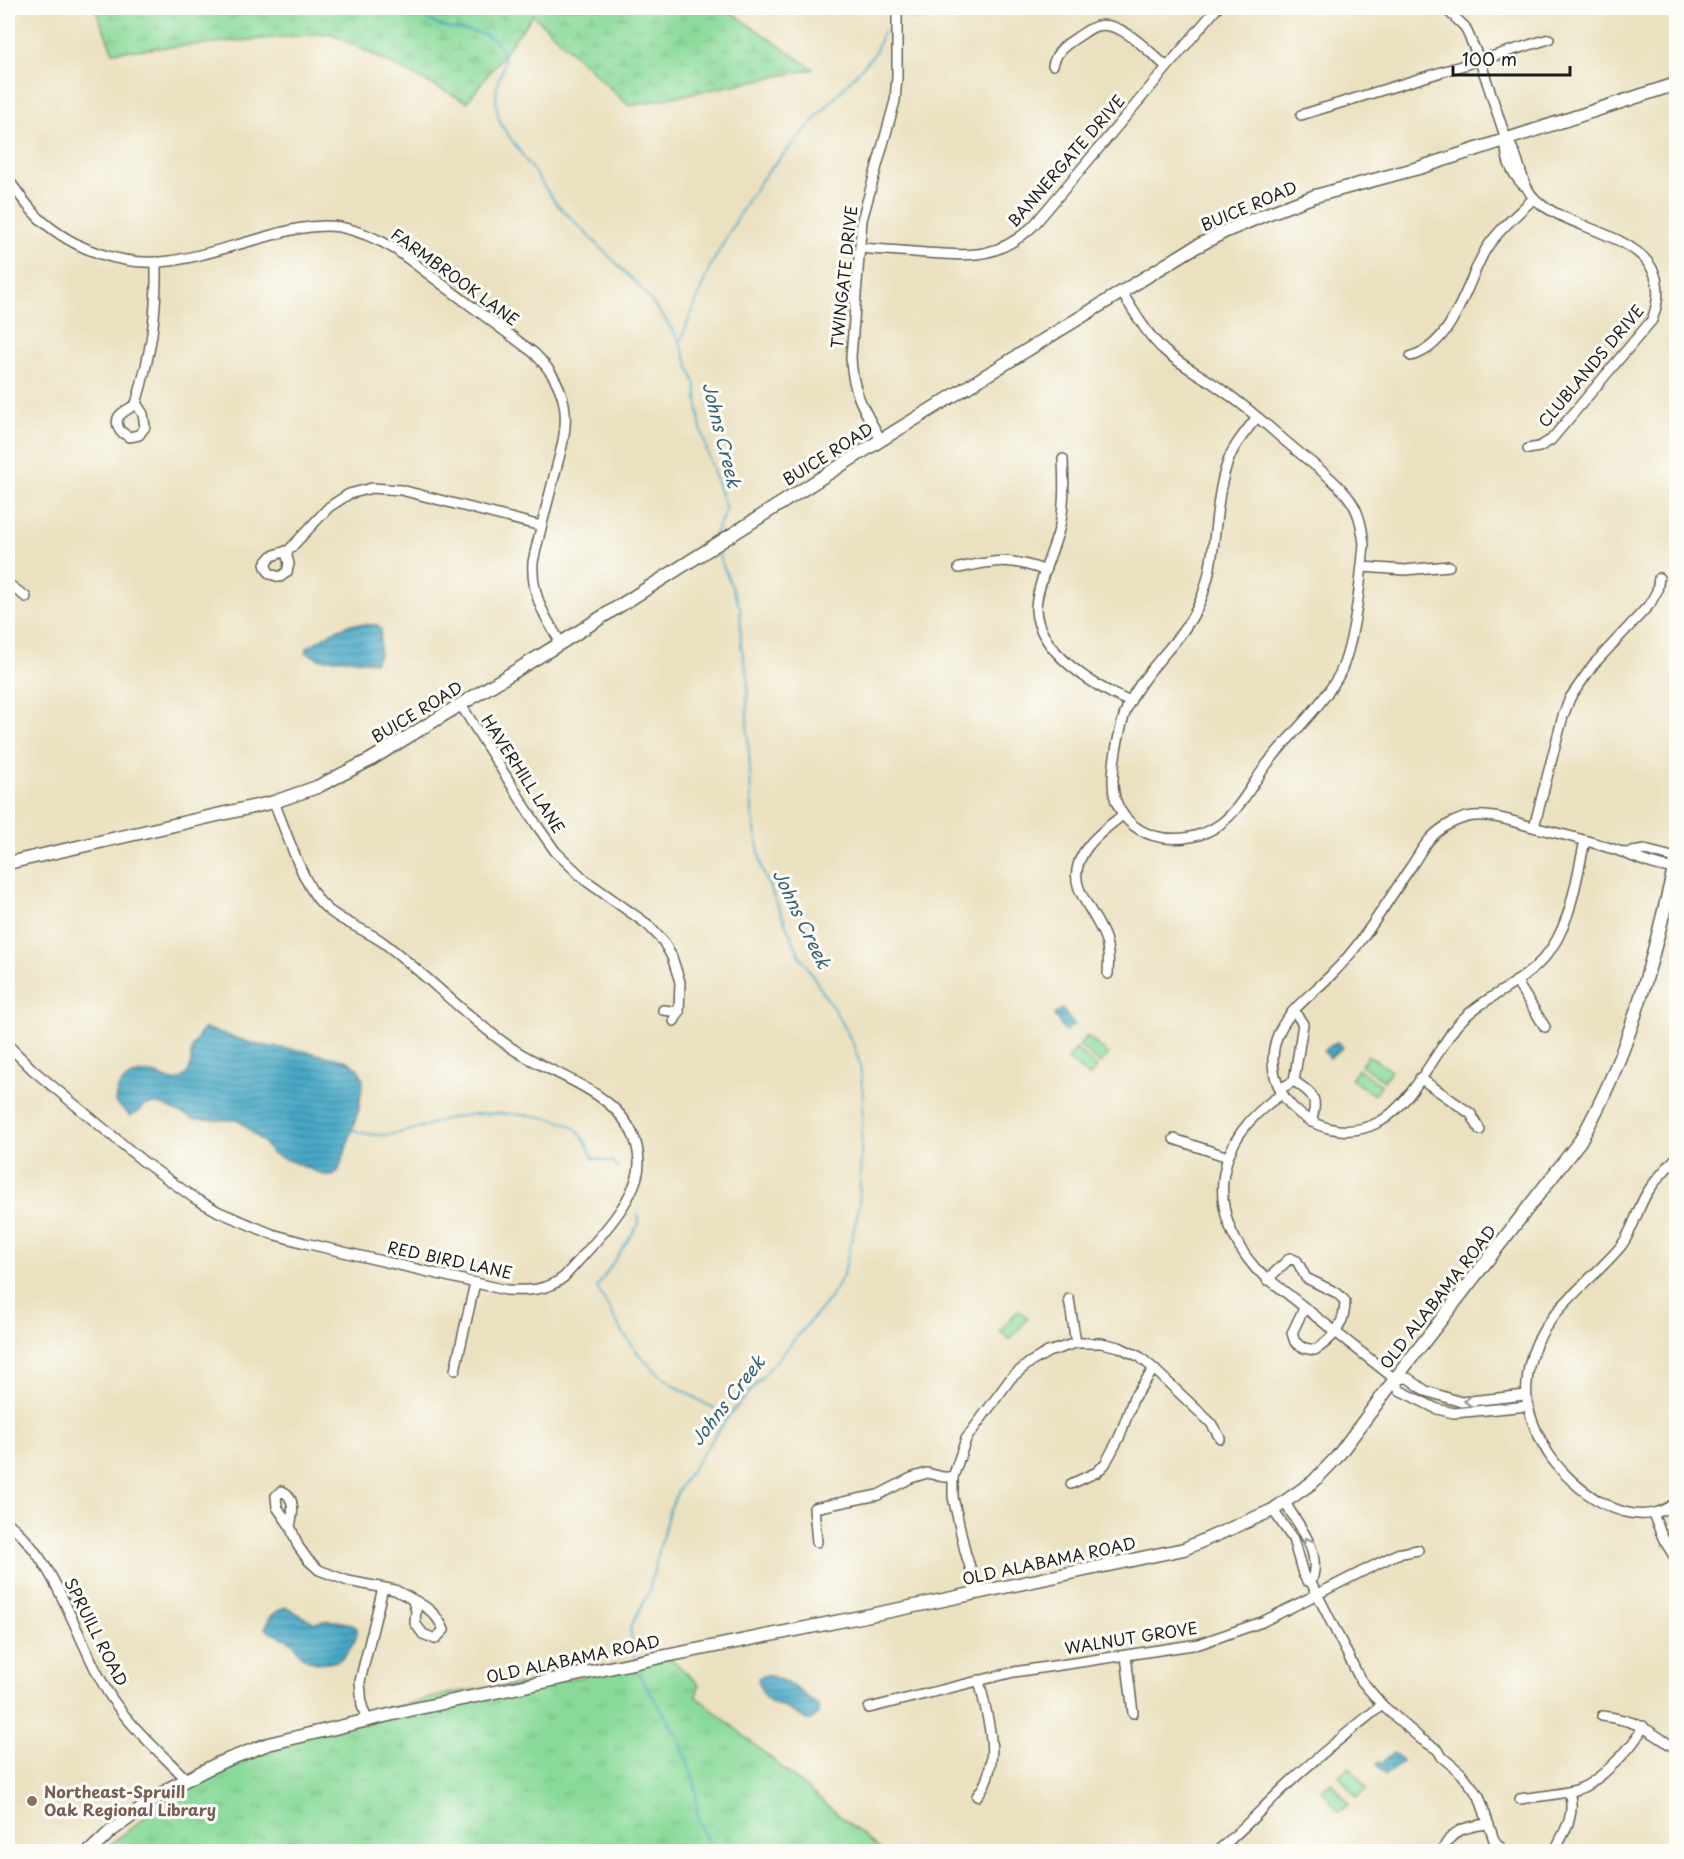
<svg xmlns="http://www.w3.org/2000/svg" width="1684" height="1859" font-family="'Playpen Sans',sans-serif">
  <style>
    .grass { fill: url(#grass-tufts); stroke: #527b5b; stroke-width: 1.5 }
    .wetland { fill: url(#wetland-marsh); stroke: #527b5b; stroke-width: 1.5 }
    .pitch { fill: #89da9a; stroke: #527b5b; stroke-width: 1.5 }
    .water { fill: url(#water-rules); stroke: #326271; stroke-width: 1.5 }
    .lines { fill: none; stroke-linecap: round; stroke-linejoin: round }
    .stream { stroke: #47a8c6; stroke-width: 2 }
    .street-casing { stroke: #646155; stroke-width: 12 }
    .secondary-casing { stroke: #646155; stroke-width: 15 }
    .street { stroke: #fff; stroke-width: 9 }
    .secondary { stroke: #fff; stroke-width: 12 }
    .oneway { stroke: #999 }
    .education-dot { fill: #8d6e63; stroke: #fdfcf7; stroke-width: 2 }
    .labels { text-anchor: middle; stroke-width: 6; stroke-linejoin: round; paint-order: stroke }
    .street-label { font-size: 16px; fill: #1c1c1c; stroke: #fdfcf7 }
    .education-label { font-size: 16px; font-weight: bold; fill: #785e54; stroke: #fdfcf7; text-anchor: start }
    .water-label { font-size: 18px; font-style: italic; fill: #326271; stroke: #fdfcf7 }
  </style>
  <defs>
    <pattern id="grass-tufts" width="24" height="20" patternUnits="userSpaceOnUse" patternTransform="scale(1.5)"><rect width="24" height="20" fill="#89da9a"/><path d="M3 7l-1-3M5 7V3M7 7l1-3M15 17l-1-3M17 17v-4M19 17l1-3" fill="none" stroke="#76ba84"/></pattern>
    <pattern id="wetland-marsh" width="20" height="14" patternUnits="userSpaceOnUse" patternTransform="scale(1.5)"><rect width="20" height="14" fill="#89da9a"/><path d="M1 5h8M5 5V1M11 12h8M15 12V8" fill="none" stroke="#76ba84"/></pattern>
    <pattern id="water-rules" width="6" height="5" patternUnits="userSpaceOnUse" patternTransform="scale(1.5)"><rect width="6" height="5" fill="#47a8c6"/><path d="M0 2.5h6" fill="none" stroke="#3a88a0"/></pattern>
  </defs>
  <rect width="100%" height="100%" fill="#fdfcf7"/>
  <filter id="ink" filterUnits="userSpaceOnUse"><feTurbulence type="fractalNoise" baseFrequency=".0167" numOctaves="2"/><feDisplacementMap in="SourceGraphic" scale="12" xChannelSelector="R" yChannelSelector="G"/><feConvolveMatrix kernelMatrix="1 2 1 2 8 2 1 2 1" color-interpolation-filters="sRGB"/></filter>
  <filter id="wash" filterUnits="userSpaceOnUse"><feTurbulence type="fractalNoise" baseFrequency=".008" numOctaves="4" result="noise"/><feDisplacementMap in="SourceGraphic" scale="24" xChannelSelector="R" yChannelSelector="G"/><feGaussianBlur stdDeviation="1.35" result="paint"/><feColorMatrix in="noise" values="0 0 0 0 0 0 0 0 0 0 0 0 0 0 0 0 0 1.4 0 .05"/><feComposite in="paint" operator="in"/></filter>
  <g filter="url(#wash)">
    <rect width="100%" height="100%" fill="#ebe1c0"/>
    <path class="grass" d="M664,1652L699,1685L696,1696L882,1851L101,1852L172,1796L246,1751L356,1716L456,1692L582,1677Z"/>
    <path class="wetland" d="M95,8H725L813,69L629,106L533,15L467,102L330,33L113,52Z"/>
    <g class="pitch">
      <path d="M1087,1036L1108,1054L1100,1064L1079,1046Z"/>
      <path d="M1076,1049L1097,1067L1089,1077L1068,1059Z"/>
      <path d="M1368,1055L1391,1071L1384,1081L1361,1065Z"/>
      <path d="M1358,1069L1381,1085L1374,1095L1351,1079Z"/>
      <path d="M1018,1310L1028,1318L1010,1340L1000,1331Z"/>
      <path d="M1349,1767L1367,1789L1357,1797L1339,1776Z"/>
      <path d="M1332,1782L1349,1804L1339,1812L1321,1790Z"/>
    </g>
    <g class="water">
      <path d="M351,624L377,625L381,629L379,655L375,662L348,659H319L306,652L307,648L332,632Z"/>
      <path d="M1062,1009L1074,1025L1065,1031L1054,1015Z"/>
      <path d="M204,1028L258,1045L304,1051L348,1061L359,1070L363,1079L359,1109L339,1170L333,1176H327L272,1154L263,1142L238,1120L194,1119L162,1105L155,1104L145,1105L140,1111L130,1116L115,1102C116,1097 116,1092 118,1088C125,1077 143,1069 156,1074C165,1077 172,1085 182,1078C195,1069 189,1060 192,1049C194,1042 200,1034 204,1028Z"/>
      <path d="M1337,1042L1343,1047L1330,1058L1324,1052L1330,1045H1334Z"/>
      <path d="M286,1607L315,1623C326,1618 346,1621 357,1628C358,1637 353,1646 347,1653C337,1666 313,1667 301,1655C297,1650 296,1645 290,1641C281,1636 273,1635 265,1628C269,1616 275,1612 286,1607Z"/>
      <path d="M766,1675C786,1679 803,1693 818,1706V1714L811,1720H807L782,1706L773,1704L765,1698L758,1682L759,1677Z"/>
      <path d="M1394,1752L1402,1762L1386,1775L1376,1764L1379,1761L1381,1763Z"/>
      <path d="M1676,1832V1851H1660Z"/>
    </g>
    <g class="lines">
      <g class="stream">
        <path d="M413,8C423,18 434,25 448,28C468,32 495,29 503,54C506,64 501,72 498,81C495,95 495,113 502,126L555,202L640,287L665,319L680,342L696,386L700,424L707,451L726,510L716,531L717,538"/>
        <path d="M912,20L928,17L942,8"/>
        <path d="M680,342L710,267L747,201L765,175L875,53L884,30"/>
        <path d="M352,1129C388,1145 420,1125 455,1117C483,1111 548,1112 573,1127C583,1133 588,1147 593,1158L613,1162L618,1168"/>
        <path d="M638,1214L639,1224L597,1287C611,1312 625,1340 646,1362C666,1384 702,1401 728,1417"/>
        <path d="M634,1657L630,1628L648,1594L669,1511L681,1485L728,1417L830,1298L844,1273L859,1207L863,1095L860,1064L853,1044L843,1024L799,954L762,870L752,812L747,716L748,677L741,646L740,607L719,556L718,549"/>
        <path d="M635,1666L636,1670L678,1736L695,1783L698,1820L712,1852"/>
      </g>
    </g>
  </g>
  <g filter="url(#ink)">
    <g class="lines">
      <defs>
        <g id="street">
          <path d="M1445,8L1465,27L1480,61L1506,139C1522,157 1518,183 1536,200C1577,237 1684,235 1652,320L1551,440L1539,447L1528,449"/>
          <path d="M1053,65C1057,51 1064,46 1076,38C1083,34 1089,28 1097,26C1121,20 1149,52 1167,67"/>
          <path d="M1301,115L1549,39"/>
          <path d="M1506,139C1505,158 1510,171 1523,185"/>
          <path d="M8,179C17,192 27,206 39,218C74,250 123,267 170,261C199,257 227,247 255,240C282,232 311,223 340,227C360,231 378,239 395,249L534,353C549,368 560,383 564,404C569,430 559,456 553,481C546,508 539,535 533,562C531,594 544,616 561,643"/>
          <path d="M860,248C882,250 904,251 926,253C971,256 999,259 1034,225L1217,8"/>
          <path d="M1122,293C1135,313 1147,335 1165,351C1183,367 1204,376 1222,390C1249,408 1273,431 1297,451C1315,466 1337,481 1351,501C1360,514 1362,529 1364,544C1361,578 1354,649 1338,677C1319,709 1290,735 1267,764C1252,784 1240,810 1219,825C1186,848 1131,843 1116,801C1108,780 1118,737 1124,716C1137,674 1181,645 1199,604C1220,557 1211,499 1231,454C1237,441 1248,429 1257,417"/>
          <path d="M1411,356C1454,345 1466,283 1486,249C1498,230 1518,214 1534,198"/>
          <path d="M136,403L143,414L145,427L139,435L129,437L120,431C111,414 126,412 136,404C151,353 157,315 156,262"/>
          <path d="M881,440C864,410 852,392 851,357L862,220L895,101L897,77V8"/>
          <path d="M1063,459C1064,484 1065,509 1058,533C1052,553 1036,589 1036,609C1037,651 1095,687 1130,702"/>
          <path d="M286,552L289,564L287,572L280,577L270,574L266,567L265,564L272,556L289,550L329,507L349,494L372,488L401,490L541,526"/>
          <path d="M1362,567L1405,570L1449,566"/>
          <path d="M959,568C996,560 1009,557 1046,571"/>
          <path d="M8,584L26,597"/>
          <path d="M461,705L536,824L555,851L585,880L647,924L663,941L672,957L680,982L679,1012L674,1021"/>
          <path d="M1534,827L1563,716L1570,698L1593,665L1650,604L1657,591L1659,578"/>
          <path d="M1585,841C1576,879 1571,928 1544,958C1536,967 1526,975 1516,982C1495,996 1470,1008 1454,1029C1435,1056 1407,1108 1379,1122C1325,1151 1258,1100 1276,1040C1285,1011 1313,994 1333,973C1363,943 1386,903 1410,868C1417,858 1423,846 1431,838C1441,827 1458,818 1473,816C1492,814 1511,821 1529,826C1556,833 1583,839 1610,848C1622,851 1632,857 1644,861C1654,865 1664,867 1674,869"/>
          <path d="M1626,853L1645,850L1676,858"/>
          <path d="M1108,974C1109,962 1109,950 1105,938C1099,922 1088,908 1081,893C1064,859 1100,832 1123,815"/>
          <path d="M1516,981L1545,1027"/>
          <path d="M663,1010L679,1012"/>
          <path d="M1294,1011L1303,1024L1294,1081"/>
          <path d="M8,1045L33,1070L144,1162L194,1198L219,1212L272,1234L305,1243L506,1290C526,1291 547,1291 564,1277C588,1249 640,1200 639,1162C637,1094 554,1078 510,1047C465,1016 427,975 384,943C364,928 339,922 322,904C303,884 285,829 274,802"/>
          <path d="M1420,1078L1471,1114L1480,1130"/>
          <path d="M1280,1089L1294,1081C1314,1095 1319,1098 1311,1122"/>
          <path d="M1282,1094C1214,1138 1203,1208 1256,1269L1395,1379"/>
          <path d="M1174,1139L1228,1157"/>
          <path d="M1676,1158C1666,1169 1655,1180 1647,1193C1637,1209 1633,1231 1621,1246C1589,1285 1540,1313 1529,1366C1527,1379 1525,1395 1528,1407C1532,1422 1540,1440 1548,1453C1572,1490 1634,1537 1676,1502"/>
          <path d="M1267,1280L1290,1258L1297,1261L1306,1278L1337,1293L1345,1301C1345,1324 1334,1338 1315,1350L1304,1348L1295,1342L1292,1333L1304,1308"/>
          <path d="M1069,1299L1076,1343"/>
          <path d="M455,1370L475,1283"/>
          <path d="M1395,1379L1399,1390L1437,1409L1454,1413L1528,1406"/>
          <path d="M1395,1379L1408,1378L1426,1391L1461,1402L1526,1395"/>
          <path d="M1071,1484L1097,1472L1105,1464L1119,1438L1134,1397L1154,1369"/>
          <path d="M1285,1503C1300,1527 1323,1553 1311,1582"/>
          <path d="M1273,1510L1293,1539L1303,1574L1307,1581L1311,1582L1360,1679L1382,1705L1421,1739L1438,1750L1442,1757L1462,1774L1479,1796L1494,1840L1504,1852"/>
          <path d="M1653,1514L1664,1540L1676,1559"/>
          <path d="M8,1523C57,1561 75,1637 107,1691C127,1724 159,1751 186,1779"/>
          <path d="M290,1526C293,1514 296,1497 282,1491L276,1496L277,1507L290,1526L298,1546L308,1560L319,1570L348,1581L395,1590L412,1599L416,1610L415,1623L423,1634L435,1639L444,1630C437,1614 427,1607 412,1599"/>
          <path d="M817,1542L814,1508L878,1495L911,1478L927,1473L943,1477H953"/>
          <path d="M978,1593L965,1551L953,1497V1477L966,1439L1011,1378L1029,1363L1048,1352L1076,1343H1101L1119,1347L1140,1357L1154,1369L1211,1423L1220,1438"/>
          <path d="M1126,1656L1133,1713"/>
          <path d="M869,1708L1014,1672L1199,1644L1262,1622L1397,1554L1418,1550"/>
          <path d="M1602,1716C1639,1721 1647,1729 1676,1749"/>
          <path d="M367,1720L362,1706L360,1681L383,1588"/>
          <path d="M977,1796C1004,1763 987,1717 979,1680"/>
          <path d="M1520,1799C1538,1796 1558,1795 1576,1790C1597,1784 1635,1746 1643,1726"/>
          <path d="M1216,1852C1243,1830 1265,1805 1290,1782C1319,1755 1351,1730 1382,1705"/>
          <path d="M1442,1852C1451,1829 1466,1827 1487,1824"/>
          <path d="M1554,1852C1565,1831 1576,1815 1569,1792"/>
        </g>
        <g id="secondary">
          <path d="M8,863L274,802L317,787L370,760L561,643L881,440L1190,250L1224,232L1264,215L1315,196L1422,167L1676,84"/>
          <path d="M89,1852L111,1831L170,1788L219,1763L268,1744L410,1710L661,1657L910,1607L1184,1549L1273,1510L1313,1482L1337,1457L1395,1379L1580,1141C1630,1055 1654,956 1676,860"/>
        </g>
      </defs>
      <use href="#street" class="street-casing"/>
      <use href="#secondary" class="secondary-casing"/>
      <use href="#street" class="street"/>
      <use href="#secondary" class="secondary"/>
    </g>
    <defs><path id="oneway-chevron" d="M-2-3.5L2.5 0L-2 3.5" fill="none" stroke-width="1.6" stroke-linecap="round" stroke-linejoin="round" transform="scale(1.5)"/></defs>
    <g class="oneway">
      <use href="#oneway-chevron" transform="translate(1468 1401) rotate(179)"/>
      <use href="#oneway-chevron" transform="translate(1307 1541) rotate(-118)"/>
    </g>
  </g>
  <circle class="education-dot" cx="32" cy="1801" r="6"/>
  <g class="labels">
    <g class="street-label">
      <text transform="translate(1066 161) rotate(-49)" y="6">BANNERGATE DRIVE</text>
      <text transform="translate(1249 206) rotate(-23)" y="6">BUICE ROAD</text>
      <text transform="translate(455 277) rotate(36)" y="6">FARMBROOK LANE</text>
      <text transform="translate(844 277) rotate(-84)" y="6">TWINGATE DRIVE</text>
      <text transform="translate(1591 366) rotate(-50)" y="6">CLUBLANDS DRIVE</text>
      <text transform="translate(828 454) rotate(-32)" y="6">BUICE ROAD</text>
      <text transform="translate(417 712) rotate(-31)" y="6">BUICE ROAD</text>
      <text transform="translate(523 774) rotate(57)" y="6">HAVERHILL LANE</text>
      <text transform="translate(450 1260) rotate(12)" y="6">RED BIRD LANE</text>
      <text transform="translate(1438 1297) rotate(-52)" y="6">OLD ALABAMA ROAD</text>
      <text transform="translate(1049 1561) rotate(-12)" y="6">OLD ALABAMA ROAD</text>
      <text transform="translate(96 1632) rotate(63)" y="6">SPRUILL ROAD</text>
      <text transform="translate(1131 1638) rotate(-9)" y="6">WALNUT GROVE</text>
      <text transform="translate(573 1659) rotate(-12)" y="6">OLD ALABAMA ROAD</text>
    </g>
    <g class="education-label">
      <text x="44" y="1798">Northeast-Spruill<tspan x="44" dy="18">Oak Regional Library</tspan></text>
    </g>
    <g class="water-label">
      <text transform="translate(721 435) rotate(76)" y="6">Johns Creek</text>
      <text transform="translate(801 919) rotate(64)" y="6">Johns Creek</text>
      <text transform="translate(728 1401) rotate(-52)" y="6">Johns Creek</text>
    </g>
  </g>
  <rect width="1684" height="1859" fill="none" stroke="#fdfcf7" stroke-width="30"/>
  <path d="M1453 66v9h117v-9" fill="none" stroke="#1c1c1c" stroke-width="3"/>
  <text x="1462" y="66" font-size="18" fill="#1c1c1c" stroke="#fdfcf7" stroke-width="4.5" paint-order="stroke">100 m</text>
</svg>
